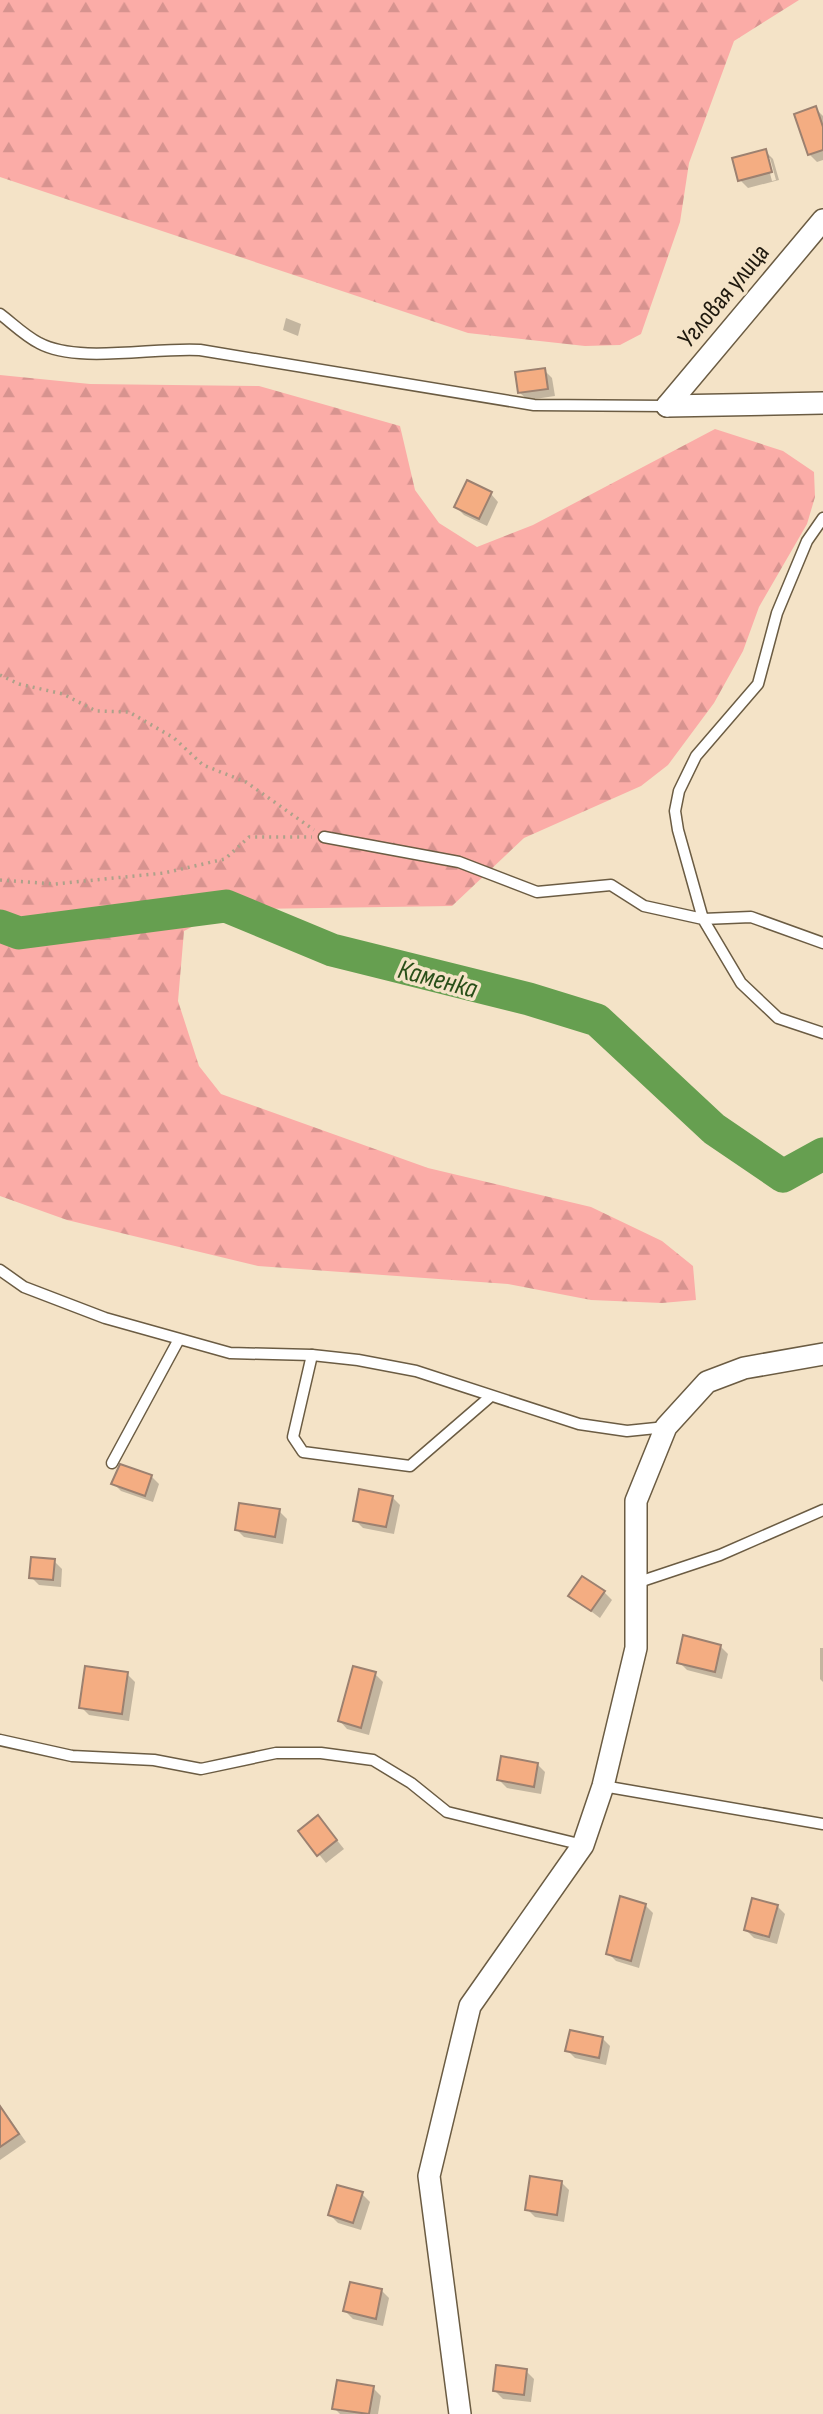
<svg xmlns="http://www.w3.org/2000/svg" width="823" height="2414" font-family="'Sofia Sans Condensed',sans-serif">
  <style>
    .forest { fill: url(#forest-firs) }
    .shadow { fill: #0003; fill-rule: evenodd }
    .lines { fill: none; stroke-linecap: round; stroke-linejoin: round }
    .river { stroke: #669f50; stroke-width: 33 }
    .building { fill: #f4ad82; stroke: #9c8170; stroke-width: 2 }
    .lane-casing { stroke: #6b5c43; stroke-width: 13 }
    .street-casing { stroke: #6b5c43; stroke-width: 24 }
    .path { stroke: #aea18a; stroke-width: 3.5; stroke-dasharray: 2 5; stroke-linecap: butt }
    .lane { stroke: #fff; stroke-width: 10 }
    .street { stroke: #fff; stroke-width: 21 }
    .labels { text-anchor: middle; stroke-width: 7; stroke-linejoin: round; paint-order: stroke }
    .street-label { font-size: 26px; fill: #1f190e; stroke: #f4e3c7 }
    .water-label { font-size: 28px; font-style: italic; fill: #294f19; stroke: #f4e3c7 }
  </style>
  <defs>
    <pattern id="forest-firs" width="22" height="20" patternUnits="userSpaceOnUse" patternTransform="scale(1.75)"><rect width="22" height="20" fill="#fbaca7"/><path d="M5 1l3.5 6h-7zM16 11l3.5 6h-7z" fill="#d7938f"/></pattern>
  </defs>
  <rect width="100%" height="100%" fill="#f4e3c7"/>
  <g class="forest">
    <path d="M0,0H799L734,41L689,163L680,222L641,334L620,345L585,346L468,333L0,177Z"/>
    <path d="M0,375L90,384L259,386L400,426L415,490L439,523L477,547L533,525L715,429L783,451L814,472L815,497L807,524L759,607L743,651L714,703L668,765L641,786L524,838L452,906L246,909L209,918L184,931L178,1001L199,1066L221,1094L428,1168L591,1207L662,1241L693,1266L696,1300L662,1303L591,1300L508,1284L258,1266L67,1220L0,1196Z"/>
  </g>
  <g class="shadow">
    <path d="M815,108L823,116V160L817,162L809,154Z"/>
    <path d="M765,151L773,159L779,180L748,188L740,180ZM766,158H770L776,180L772,181Z"/>
    <path d="M286,318L301,324L298,336L283,330Z"/>
    <path d="M544,370L552,378L555,396L528,400L520,393Z"/>
    <path d="M491,494L498,502L487,526L464,515L456,507Z"/>
    <path d="M151,1476L159,1484L153,1502L121,1491L113,1483Z"/>
    <path d="M392,1497L400,1505L394,1534L363,1528L355,1520Z"/>
    <path d="M279,1511L287,1519L283,1544L244,1537L236,1529Z"/>
    <path d="M54,1561L62,1569L61,1587L39,1585L31,1577Z"/>
    <path d="M604,1592L612,1600L600,1618L571,1596Z"/>
    <path d="M720,1646L728,1654L722,1679L687,1670L679,1662Z"/>
    <path d="M820,1648H823V1682L820,1679Z"/>
    <path d="M127,1674L135,1682L129,1721L89,1715L81,1707Z"/>
    <path d="M375,1674L383,1682L369,1735L347,1729L340,1721Z"/>
    <path d="M537,1764L545,1772L541,1794L507,1788L499,1780Z"/>
    <path d="M325,1825L344,1849L326,1863L300,1831Z"/>
    <path d="M645,1905L653,1913L639,1968L616,1961L608,1953Z"/>
    <path d="M777,1906L785,1914L777,1944L754,1938L746,1930Z"/>
    <path d="M602,2038L610,2046L606,2065L575,2058L567,2050Z"/>
    <path d="M0,2105L26,2142L0,2160Z"/>
    <path d="M561,2182L569,2190L564,2222L535,2217L527,2209Z"/>
    <path d="M362,2194L370,2202L361,2230L338,2223L330,2215Z"/>
    <path d="M381,2290L389,2298L383,2326L353,2319L345,2311Z"/>
    <path d="M526,2371L534,2379L531,2402L503,2399L495,2391Z"/>
    <path d="M373,2388L381,2396L378,2414H340L334,2408Z"/>
  </g>
  <g class="lines">
    <path class="river" d="M0,926L19,933L226,906L332,950L529,999L597,1020L714,1129L783,1176L823,1154"/>
  </g>
  <g class="building">
    <path d="M816,106L823,127V150L808,155L794,114Z"/>
    <path d="M766,149L772,172L738,181L732,158Z"/>
    <path d="M545,368L548,389L518,393L515,372Z"/>
    <path d="M467,480L492,492L479,519L454,507Z"/>
    <path d="M120,1464L152,1475L145,1496L111,1484Z"/>
    <path d="M359,1489L393,1496L386,1527L353,1521Z"/>
    <path d="M239,1503L280,1509L275,1537L235,1530Z"/>
    <path d="M31,1557L55,1559L53,1580L29,1578Z"/>
    <path d="M582,1576L605,1591L591,1611L568,1596Z"/>
    <path d="M683,1635L721,1645L715,1672L677,1663Z"/>
    <path d="M85,1666L128,1672L122,1714L79,1708Z"/>
    <path d="M353,1666L376,1672L361,1728L338,1721Z"/>
    <path d="M501,1756L538,1763L534,1787L497,1780Z"/>
    <path d="M318,1815L337,1840L317,1856L298,1831Z"/>
    <path d="M620,1896L646,1904L631,1961L606,1954Z"/>
    <path d="M752,1898L778,1905L769,1937L744,1930Z"/>
    <path d="M570,2030L603,2037L599,2058L565,2051Z"/>
    <path d="M0,2106L19,2134L0,2147Z"/>
    <path d="M530,2176L562,2181L557,2215L525,2210Z"/>
    <path d="M337,2185L363,2192L353,2223L328,2215Z"/>
    <path d="M350,2282L382,2289L376,2319L343,2311Z"/>
    <path d="M496,2365L527,2369L524,2395L493,2391Z"/>
    <path d="M337,2380L374,2386L369,2414L332,2409Z"/>
  </g>
  <g class="lines">
    <defs>
      <g id="lane">
        <path d="M0,314C12,323 25,336 39,343C78,364 154,347 200,350L534,405L667,406"/>
        <path d="M823,518L807,541L777,613L758,684L696,756L679,791L675,811L678,830L703,919L751,917L823,943"/>
        <path d="M324,837L459,862L537,892L611,885L644,906L703,919L741,983L778,1018L823,1033"/>
        <path d="M0,1270L24,1287L105,1318L230,1353L312,1355L358,1360L416,1371L579,1424L627,1431L666,1427"/>
        <path d="M312,1355L293,1437L303,1452L410,1466L491,1396"/>
        <path d="M112,1463L178,1341"/>
        <path d="M636,1583L720,1555L823,1510"/>
        <path d="M0,1740L72,1756L154,1760L201,1769L276,1753H321L373,1760L411,1783L447,1812L583,1845"/>
        <path d="M603,1786L823,1824"/>
      </g>
      <g id="street">
        <path d="M667,406L823,220"/>
        <path d="M667,406L823,403"/>
        <path d="M460,2414L429,2176L470,2006L583,1845L603,1786L636,1648V1501L666,1427L707,1382L744,1368L823,1354"/>
      </g>
    </defs>
    <use href="#lane" class="lane-casing"/>
    <use href="#street" class="street-casing"/>
    <g class="path">
      <path d="M0,675L19,684L63,694L96,711L129,712L174,738L203,765L246,782L314,830"/>
      <path d="M0,880L55,884L164,873L225,859L249,837H312"/>
    </g>
    <use href="#lane" class="lane"/>
    <use href="#street" class="street"/>
  </g>
  <g class="labels">
    <g class="street-label">
      <text transform="translate(723 295) rotate(-50)" y="9">Угловая улица</text>
    </g>
    <g class="water-label">
      <text transform="translate(438 978) rotate(15)" y="10">Каменка</text>
    </g>
  </g>
</svg>
